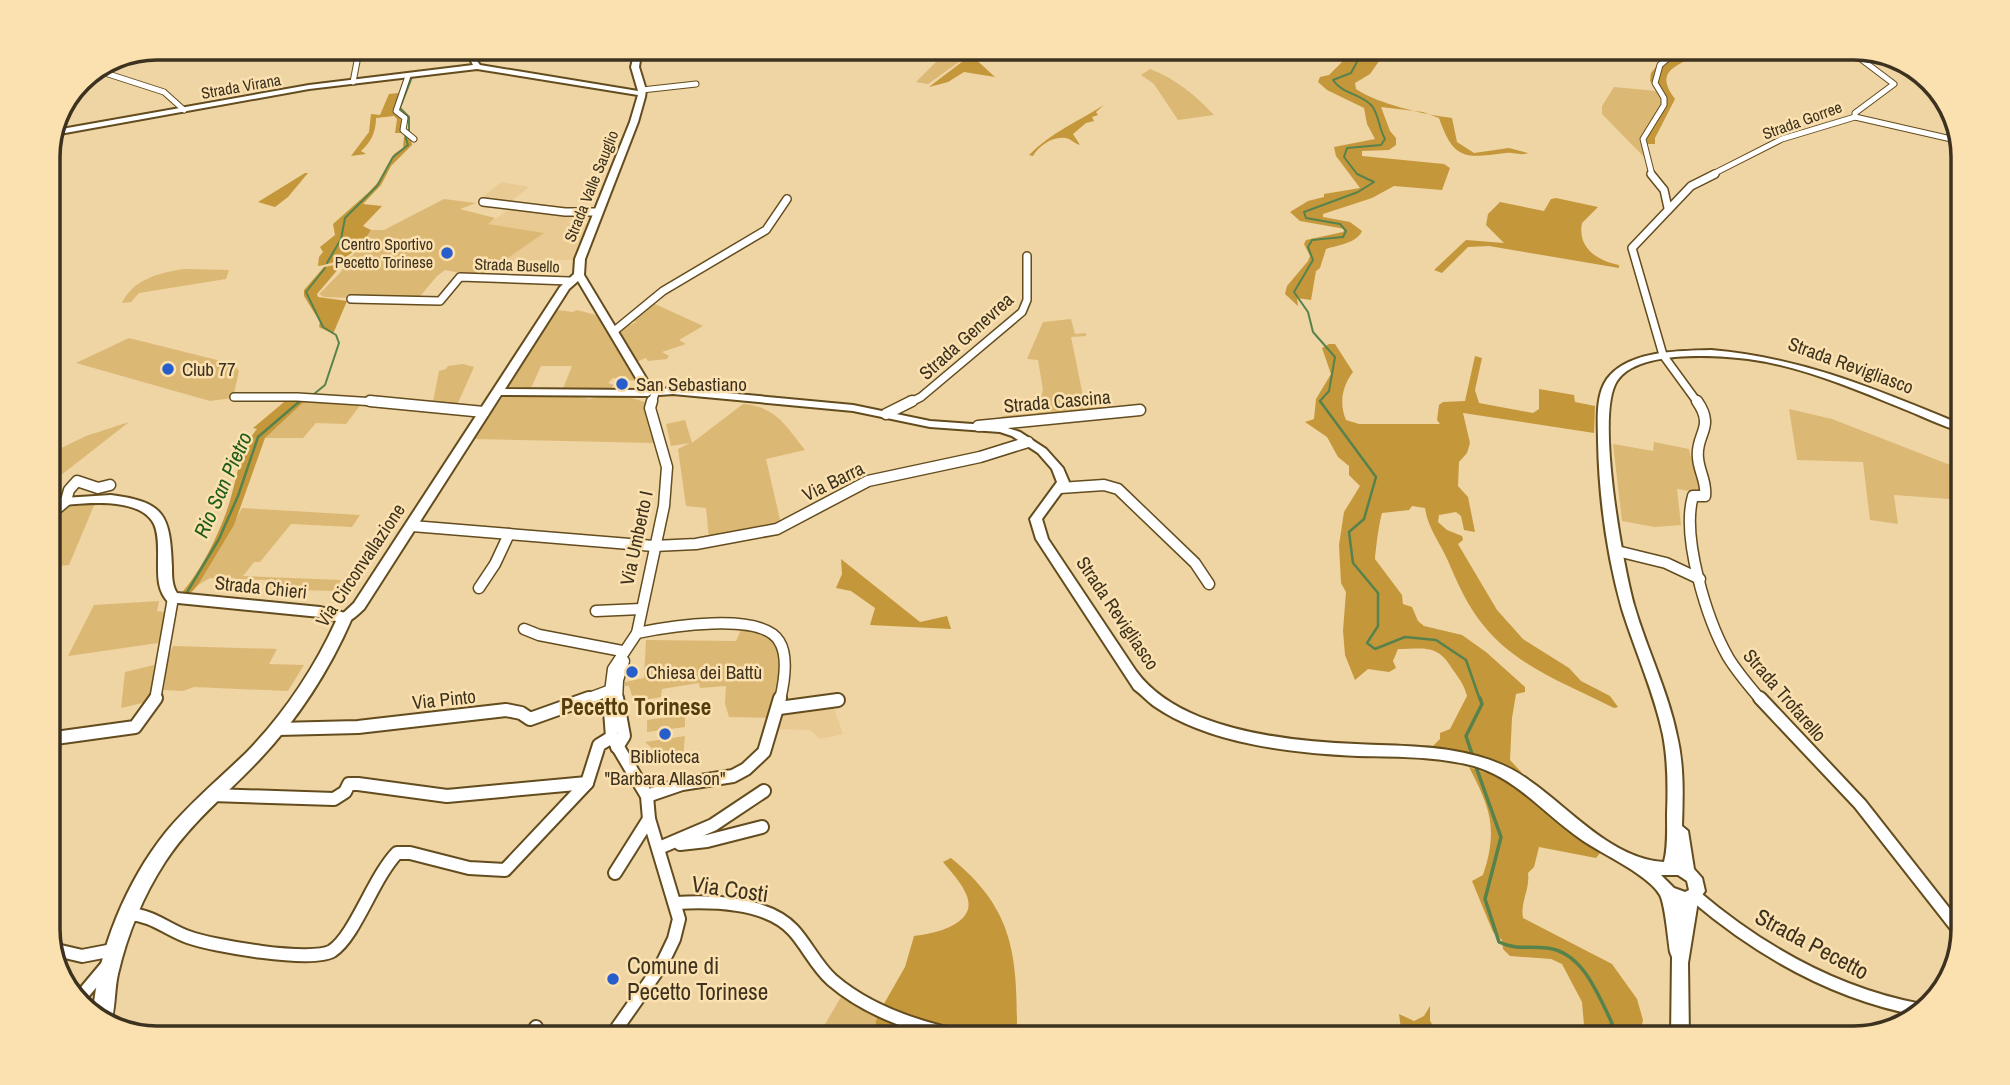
<svg xmlns="http://www.w3.org/2000/svg" width="2010" height="1085" font-family="'Archivo Narrow',sans-serif">
  <style>
    .built { fill: #e8ca92 }
    .green { fill: #dcb875 }
    .forest { fill: #c4973b }
    .lines { fill: none; stroke-linecap: round; stroke-linejoin: round }
    .stream-far2 { stroke: #58824b; stroke-width: 2 }
    .stream-far1 { stroke: #58824b; stroke-width: 2.5 }
    .stream { stroke: #58824b; stroke-width: 3.5 }
    .minor-far3-casing { stroke: #634c1e; stroke-width: 7 }
    .minor-far2-casing { stroke: #634c1e; stroke-width: 10 }
    .minor-far1-casing { stroke: #634c1e; stroke-width: 13 }
    .minor-casing { stroke: #634c1e; stroke-width: 16 }
    .tertiary-casing { stroke: #634c1e; stroke-width: 4 }
    .secondary-casing { stroke: #634c1e; stroke-width: 4 }
    .minor-far3 { stroke: #fff; stroke-width: 5 }
    .minor-far2 { stroke: #fff; stroke-width: 7 }
    .minor-far1 { stroke: #fff; stroke-width: 10 }
    .minor { stroke: #fff; stroke-width: 12 }
    .tertiary { fill: #fff; fill-rule: evenodd }
    .secondary { fill: #fff; fill-rule: evenodd }
    .poi-dot { fill: #275ecb; stroke: #fce1b0; stroke-width: 2.5 }
    .labels { text-anchor: middle; stroke-width: 5; stroke-linejoin: round; paint-order: stroke }
    .far-street-label { font-size: 16px; fill: #3c321f; stroke: #fce1b0 }
    .far-poi-label { font-size: 16px; fill: #3c321f; stroke: #fce1b0; text-anchor: end }
    .street-label { font-size: 19px; fill: #3c321f; stroke: #fce1b0 }
    .poi-label { font-size: 19px; fill: #3c321f; stroke: #fce1b0; text-anchor: start }
    .water-label { font-size: 21px; font-style: italic; fill: #1d5d18; stroke: #fce1b0 }
    .quarter-label { font-size: 23px; font-weight: bold; fill: #543d0d; stroke: #fce1b0 }
    .near-street-label { font-size: 23px; fill: #3c321f; stroke: #fce1b0 }
    .near-poi-label { font-size: 23px; fill: #3c321f; stroke: #fce1b0; text-anchor: start }
    .rim { fill: none; stroke: #3c321f; stroke-width: 3.5 }
  </style>
  <rect width="100%" height="100%" fill="#efd4a4"/>
  <g class="built">
    <path d="M501,182L529,187L507,204L478,201Z"/>
    <path d="M512,208L575,214L568,223L588,224L575,260H501L542,233L487,224Z"/>
    <path d="M832,703L843,734L820,739L810,730L776,729V721L782,720V711Z"/>
  </g>
  <g class="green">
    <path d="M980,47L928,84L916,82L938,60C923,54 897,48 883,58L798,48Z"/>
    <path d="M1150,69C1176,79 1195,95 1214,115L1178,120L1154,84L1141,75Z"/>
    <path d="M1614,87L1657,91L1663,98L1662,104L1641,138L1646,155L1644,157L1602,114V106Z"/>
    <path d="M444,199L476,203L460,209L495,218L488,224L544,233L480,277L445,270L437,276L417,300L324,297L319,294L341,272L344,266L336,264L352,256L371,230H384Z"/>
    <path d="M185,269L229,270L226,279L139,293L131,302L122,303C133,279 161,272 185,269Z"/>
    <path d="M653,303L703,326L679,340L686,344L662,352L669,356L667,359L648,361L646,358L636,362L616,332L636,322L631,320Z"/>
    <path d="M558,310L573,312L577,310L596,315L636,381L613,378L608,383L614,385L608,391H562L572,366H541L531,388L543,389L542,391L503,390L551,316Z"/>
    <path d="M1071,319L1075,334L1086,333V336L1071,337L1085,406L1101,405L1102,410L1000,420L1002,416L1036,413L1043,390L1038,360L1027,359L1043,322Z"/>
    <path d="M129,338L233,364L239,371L233,398L210,401L76,363Z"/>
    <path d="M463,364L474,367L457,405L433,402L439,371L446,369L448,366Z"/>
    <path d="M504,395H571L589,399L603,396L628,397L645,402L644,410L654,443L473,439Z"/>
    <path d="M307,399L362,403L346,424L316,423L303,438H265Z"/>
    <path d="M743,404C775,406 786,426 805,450L766,459L781,524L709,539L706,508L686,506L678,449L690,443L671,446L666,424L685,420L692,443Z"/>
    <path d="M1789,409L1832,419L1963,470V500L1894,495L1898,524L1870,520L1863,462L1797,460Z"/>
    <path d="M129,422L47,486V455L86,436Z"/>
    <path d="M1654,442L1689,449C1690,462 1701,474 1702,493L1677,489L1681,525L1655,527L1622,521L1613,444L1653,451Z"/>
    <path d="M95,503L69,565L47,567V521L62,508Z"/>
    <path d="M242,508L360,515L352,527L291,524L260,562H254L243,576L341,580L334,591L266,589L271,580L210,578L198,585Z"/>
    <path d="M159,601L157,611L165,612L158,643L68,656L94,605Z"/>
    <path d="M741,630C758,632 773,638 781,655L773,718L729,717L725,704L726,686L700,688L699,683L662,689L661,697L644,700L633,699L629,686H625V682L644,678L646,640L736,641Z"/>
    <path d="M173,646L277,649L269,664L304,665L288,691L194,687L183,691L164,690L167,660Z"/>
    <path d="M154,665L151,701L121,708L125,672Z"/>
    <path d="M685,715V727L647,732V720Z"/>
    <path d="M685,736L683,757L666,761L645,742Z"/>
    <path d="M841,997L877,1016L873,1038H817Z"/>
  </g>
  <g class="forest">
    <path d="M1362,47H1382L1384,54L1370,74L1355,83L1356,89C1378,104 1426,115 1452,118L1457,142L1474,153L1509,148L1528,153C1520,156 1514,152 1506,153C1465,158 1454,161 1439,118L1423,112L1381,107L1390,131L1396,138V145L1389,150L1362,151V156L1444,164L1450,168L1442,190L1394,186L1372,198L1323,214V217L1350,222L1362,231C1357,243 1338,245 1326,249L1320,268L1316,271L1311,300L1297,298L1298,306L1285,294L1287,286L1308,261L1310,256L1304,244L1306,240L1343,232L1345,229L1300,221L1290,212L1308,201L1324,197V194L1360,188L1336,156L1334,147L1375,139L1367,124L1364,108L1327,90L1318,82L1320,77L1329,75L1346,58L1362,53Z"/>
    <path d="M1672,47H1685L1683,52L1696,55C1673,68 1655,72 1675,99L1655,138V144H1643L1641,138L1662,104L1663,98L1650,81L1651,73Z"/>
    <path d="M971,55L995,77L964,72L948,82L929,87Z"/>
    <path d="M399,93L395,110L400,115L403,133H395L397,119L394,116L376,118C376,132 371,142 361,151L366,154L351,156L369,132L371,114L380,115L389,94Z"/>
    <path d="M1104,105L1096,112L1098,115L1092,117L1094,121L1086,123L1073,134L1080,145C1076,144 1073,141 1069,139C1056,134 1039,145 1033,156L1029,155C1050,133 1079,121 1104,105Z"/>
    <path d="M404,137L411,139L412,145L391,166L381,185L363,204L382,206L363,226L371,230C357,252 344,262 318,266L319,257L323,252L320,247L335,235L333,224L369,192L380,180L394,154L403,148Z"/>
    <path d="M305,173H308L288,197L275,207L258,202Z"/>
    <path d="M1556,198L1598,207L1582,223C1577,248 1598,261 1619,265V268L1489,246L1468,247L1442,273L1434,270L1466,240L1504,243L1486,225L1488,214L1500,202L1544,211L1551,199Z"/>
    <path d="M335,265L340,267L317,294L318,297L347,301L333,334L319,327L320,322L304,296V290L324,267Z"/>
    <path d="M1329,344H1335L1353,372C1342,386 1339,404 1346,420L1359,424H1440L1437,420L1439,405L1443,402L1465,401L1475,356L1482,358L1475,390L1479,403L1533,413L1539,409V389L1574,395L1575,402L1595,406L1594,433L1463,413L1470,443L1467,453L1459,462L1458,486L1468,497L1475,532L1464,530L1461,516L1456,512L1439,515L1438,522L1447,530L1462,536L1463,540L1458,544L1497,610L1523,639L1569,668L1581,681L1610,696L1618,707L1614,708C1569,685 1517,667 1484,626C1468,607 1458,584 1448,561C1440,542 1428,529 1425,508L1412,506L1409,510L1382,513C1379,523 1376,547 1375,559L1402,595L1403,604L1412,607L1418,621L1424,626L1462,635L1486,652L1525,687V692L1516,694L1512,718L1510,760L1523,774L1489,760L1432,747L1440,739V733L1450,729L1467,696C1464,684 1458,677 1451,667C1437,644 1423,649 1398,649L1393,661L1396,668L1389,672L1368,669L1355,680L1345,655L1343,631L1346,592L1341,583L1339,545L1344,512L1360,486L1349,475V466L1338,457L1327,437L1305,422L1314,419L1316,399L1331,374L1322,348Z"/>
    <path d="M290,397L307,399L265,438L234,525L198,585L187,597L180,595C201,571 219,535 229,504C237,479 240,448 257,429L253,428Z"/>
    <path d="M841,559L920,622L947,616L951,629L870,625L875,608L851,591L836,588L842,574Z"/>
    <path d="M1469,767L1510,781L1600,853L1596,858L1539,847L1534,867L1528,873C1530,891 1520,901 1523,918L1612,964L1637,999L1643,1020L1639,1038H1577L1584,1025L1582,1002L1562,964L1551,959L1510,956L1503,949L1502,940L1493,932L1472,881L1483,875C1498,830 1491,809 1469,767Z"/>
    <path d="M951,858C1014,909 1017,955 1017,1031L1047,1026L1082,1031L1151,1027H1181L1215,1033V1038H873L877,1016L905,967L914,936C934,934 980,924 966,894C961,882 951,872 943,862Z"/>
    <path d="M1430,1006V1021L1441,1038H1411L1401,1029L1399,1014L1414,1021L1424,1016Z"/>
  </g>
  <g class="lines">
    <g class="stream-far2">
      <path d="M412,47V59"/>
      <path d="M409,132V117L400,108L412,77"/>
      <path d="M327,263L341,239L345,218L377,186L393,157L408,145L405,135"/>
      <path d="M314,394L325,385L339,343L336,335L323,327L306,292L325,268"/>
      <path d="M298,403L302,400"/>
      <path d="M1321,403L1320,401L1329,391L1335,357L1313,332L1308,312L1294,292L1313,260L1308,247L1312,240L1343,237L1346,231L1340,224L1306,218L1304,212L1358,192L1374,182L1357,174L1344,157L1347,148L1381,145L1385,139C1379,129 1379,115 1372,106C1361,93 1343,95 1333,80L1351,73L1358,60L1372,53L1373,47"/>
    </g>
    <g class="stream-far1">
      <path d="M1320,401L1376,477L1364,519L1349,532L1353,563L1378,593V626L1367,643L1375,649L1405,637L1436,640L1466,660L1480,700"/>
      <path d="M186,594L219,539L238,496L258,437L300,401"/>
    </g>
    <g class="stream">
      <path d="M1473,757L1466,736L1482,704L1480,698"/>
      <path d="M1475,764L1501,837L1485,899L1499,942C1515,950 1530,946 1547,948C1583,952 1598,995 1612,1023L1604,1038"/>
    </g>
    <defs>
      <g id="minor-far3">
        <path d="M348,47L359,51L353,82"/>
        <path d="M1845,47L1894,84L1855,113V117"/>
        <path d="M99,71L164,92L184,110"/>
        <path d="M408,76L396,111L405,118L403,130L414,139"/>
        <path d="M642,90L696,84"/>
        <path d="M1652,175L1643,139L1664,105V98L1655,83L1660,65L1681,47"/>
        <path d="M1711,175L1782,139L1855,117L1960,141"/>
      </g>
      <g id="minor-far2">
        <path d="M1651,174L1664,190L1668,208"/>
        <path d="M483,202L565,212H597"/>
        <path d="M351,299L440,301L460,277L569,281"/>
        <path d="M613,332L663,291L766,230L787,199"/>
        <path d="M234,397H297L391,403"/>
        <path d="M652,403L655,393"/>
        <path d="M909,403L921,397L1022,312L1027,300V256"/>
        <path d="M1698,403L1663,355L1632,248L1691,186L1715,174"/>
      </g>
      <g id="minor-far1">
        <path d="M370,401L484,412"/>
        <path d="M1697,401C1716,428 1695,434 1698,458C1699,472 1707,482 1705,496H1693C1681,537 1707,620 1728,657C1737,672 1749,686 1761,700"/>
        <path d="M886,414L912,401"/>
        <path d="M978,426L1140,410"/>
        <path d="M1060,488L1104,485L1118,489L1195,563L1209,584"/>
        <path d="M47,517L66,501L69,490L77,481L98,488L110,485"/>
        <path d="M412,526L654,546L696,544L777,529L868,481L980,457L1028,442"/>
        <path d="M1617,551L1666,563L1700,579"/>
        <path d="M479,588L495,564L509,534"/>
        <path d="M596,611L641,609"/>
        <path d="M524,629L539,635L622,651"/>
        <path d="M637,633C666,627 761,611 779,641C789,656 784,683 780,700"/>
        <path d="M155,700L173,598"/>
        <path d="M584,700L608,691"/>
        <path d="M609,700L613,669L637,633L664,506L667,467L650,408L652,401"/>
        <path d="M617,700L618,680L624,661"/>
      </g>
      <g id="minor">
        <path d="M609,698L612,737L647,796L649,819L679,919L674,939L662,964L610,1038"/>
        <path d="M617,698L624,736L617,747"/>
        <path d="M1760,698L1860,804L1962,934"/>
        <path d="M779,708L838,700"/>
        <path d="M278,729L358,727L506,710L521,713L530,719L589,698"/>
        <path d="M48,739L135,727L156,698"/>
        <path d="M212,795L334,799L345,792L349,784H358L447,796L587,783"/>
        <path d="M647,796L682,784L733,776L746,769L764,752L780,698"/>
        <path d="M680,844L707,841L762,827"/>
        <path d="M659,848L713,825L764,791"/>
        <path d="M615,873L649,819"/>
        <path d="M1695,896C1761,952 1835,994 1921,1010"/>
        <path d="M676,903C711,901 767,902 793,930C807,945 816,966 832,980C869,1012 922,1029 969,1038"/>
        <path d="M129,914C152,915 168,930 188,937C212,946 312,963 332,951C355,936 373,878 397,853H410L469,868L505,870L587,783L599,745L612,737"/>
        <path d="M52,949L82,956L113,950"/>
        <path d="M78,1000L109,963"/>
        <path d="M534,1038L536,1027"/>
      </g>
      <g id="tertiary">
        <path d="M476,47H483L477,61L480,65L638,91L631,67L636,47H642L639,67L646,90L645,97L638,122L585,259L584,275L652,388L650,390L653,393L648,396L501,395L364,609C357,615 350,624 340,621L338,618L354,603L560,287L574,274L575,259L630,122L638,95L477,69L309,89L54,135L56,130L309,85L473,65L471,61ZM578,281L643,390L505,389L569,289Z"/>
        <path d="M1711,350C1805,358 1877,390 1963,425V432C1941,426 1920,415 1899,407C1850,387 1800,366 1748,359C1715,355 1637,350 1617,381C1595,414 1623,565 1634,605C1647,650 1668,691 1677,736C1684,765 1683,795 1682,826L1688,831L1694,869L1702,878L1705,891L1698,901L1688,963L1689,1038H1671L1672,957L1670,952C1668,939 1665,904 1660,895C1649,875 1602,854 1582,840C1545,815 1518,779 1474,766C1436,756 1396,757 1358,756C1292,753 1209,744 1154,706C1147,701 1141,694 1134,689L1036,539L1030,519L1057,482L1052,469L1038,453L1012,436L1000,432L930,427L853,411L673,394L659,395L654,392L659,389L673,388L853,405L930,421L1001,426L1020,432L1046,449L1063,468L1069,482L1042,519L1048,539L1136,671C1152,693 1175,707 1200,717C1249,736 1303,742 1356,744C1397,746 1438,745 1477,756C1496,761 1514,769 1530,781C1569,808 1613,860 1664,862C1668,847 1667,830 1667,814C1668,788 1668,761 1663,735C1654,692 1635,651 1622,609C1607,556 1599,496 1598,441C1598,422 1595,396 1607,379C1628,350 1680,351 1711,350ZM1661,875H1678L1687,881L1689,890L1685,892L1674,888Z"/>
      </g>
      <path id="secondary" d="M111,495C165,502 170,515 172,567C172,576 172,586 177,593L320,607L350,614L352,618C330,669 298,719 259,760C227,794 191,822 165,862C143,896 127,935 118,974C114,991 116,1012 109,1027L93,1013C98,950 126,882 166,832C190,803 219,779 246,753C283,715 314,669 336,621L320,617L168,602C157,590 158,576 158,561C158,549 159,535 154,524C139,494 74,504 47,507V499Z"/>
    </defs>
    <use href="#minor-far3" class="minor-far3-casing"/>
    <use href="#minor-far2" class="minor-far2-casing"/>
    <use href="#minor-far1" class="minor-far1-casing"/>
    <use href="#minor" class="minor-casing"/>
    <use href="#tertiary" class="tertiary-casing"/>
    <use href="#secondary" class="secondary-casing"/>
    <use href="#minor-far3" class="minor-far3"/>
    <use href="#minor-far2" class="minor-far2"/>
    <use href="#minor-far1" class="minor-far1"/>
    <use href="#minor" class="minor"/>
    <use href="#tertiary" class="tertiary"/>
    <use href="#secondary" class="secondary"/>
  </g>
  <g class="poi-dot">
    <circle cx="447" cy="253" r="7"/>
    <circle cx="168" cy="369" r="7"/>
    <circle cx="622" cy="384" r="7"/>
    <circle cx="632" cy="672" r="7"/>
    <circle cx="665" cy="734" r="7"/>
    <circle cx="613" cy="979" r="7"/>
  </g>
  <g class="labels">
    <g class="far-street-label">
      <text transform="translate(241 86) rotate(-10)" y="6">Strada Virana</text>
      <text transform="translate(1802 120) rotate(-20)" y="6">Strada Gorree</text>
      <text transform="translate(591 186) rotate(-68)" y="6">Strada Valle Sauglio</text>
      <text transform="translate(517 265) rotate(2)" y="6">Strada Busello</text>
    </g>
    <g class="far-poi-label">
      <text x="433" y="250">Centro Sportivo<tspan x="433" dy="18">Pecetto Torinese</tspan></text>
    </g>
    <g class="street-label">
      <text transform="translate(966 336) rotate(-42)" y="7">Strada Genevrea</text>
      <text transform="translate(1851 365) rotate(20)" y="7">Strada Revigliasco</text>
      <text transform="translate(1057 401) rotate(-5)" y="7">Strada Cascina</text>
      <text transform="translate(833 481) rotate(-26)" y="7">Via Barra</text>
      <text transform="translate(636 538) rotate(-78)" y="7">Via Umberto I</text>
      <text transform="translate(360 565) rotate(-56)" y="7">Via Circonvallazione</text>
      <text transform="translate(261 587) rotate(6)" y="7">Strada Chieri</text>
      <text transform="translate(1118 613) rotate(56)" y="7">Strada Revigliasco</text>
      <text transform="translate(1785 695) rotate(49)" y="7">Strada Trofarello</text>
      <text transform="translate(444 699) rotate(-6)" y="7">Via Pinto</text>
    </g>
    <g class="poi-label">
      <text x="182" y="376">Club 77</text>
      <text x="636" y="391">San Sebastiano</text>
      <text x="646" y="679">Chiesa dei Battù</text>
      <text x="665" y="763" text-anchor="middle">Biblioteca<tspan x="665" dy="22">"Barbara Allason"</tspan></text>
    </g>
    <g class="water-label">
      <text transform="translate(223 485) rotate(-66)" y="7">Rio San Pietro</text>
    </g>
    <g class="quarter-label">
      <text x="636" y="715">Pecetto Torinese</text>
    </g>
    <g class="near-street-label">
      <text transform="translate(730 889) rotate(8)" y="8">Via Costi</text>
      <text transform="translate(1812 944) rotate(28)" y="8">Strada Pecetto</text>
    </g>
    <g class="near-poi-label">
      <text x="627" y="974">Comune di<tspan x="627" dy="26">Pecetto Torinese</tspan></text>
    </g>
  </g>
  <path d="M0 0H2010V1085H0ZM157 60H1854A97 97 0 0 1 1951 157V929A97 97 0 0 1 1854 1026H157A97 97 0 0 1 60 929V157A97 97 0 0 1 157 60Z" fill="#fce1b0" fill-rule="evenodd"/>
  <path class="rim" d="M157 60H1854A97 97 0 0 1 1951 157V929A97 97 0 0 1 1854 1026H157A97 97 0 0 1 60 929V157A97 97 0 0 1 157 60Z"/>
</svg>
